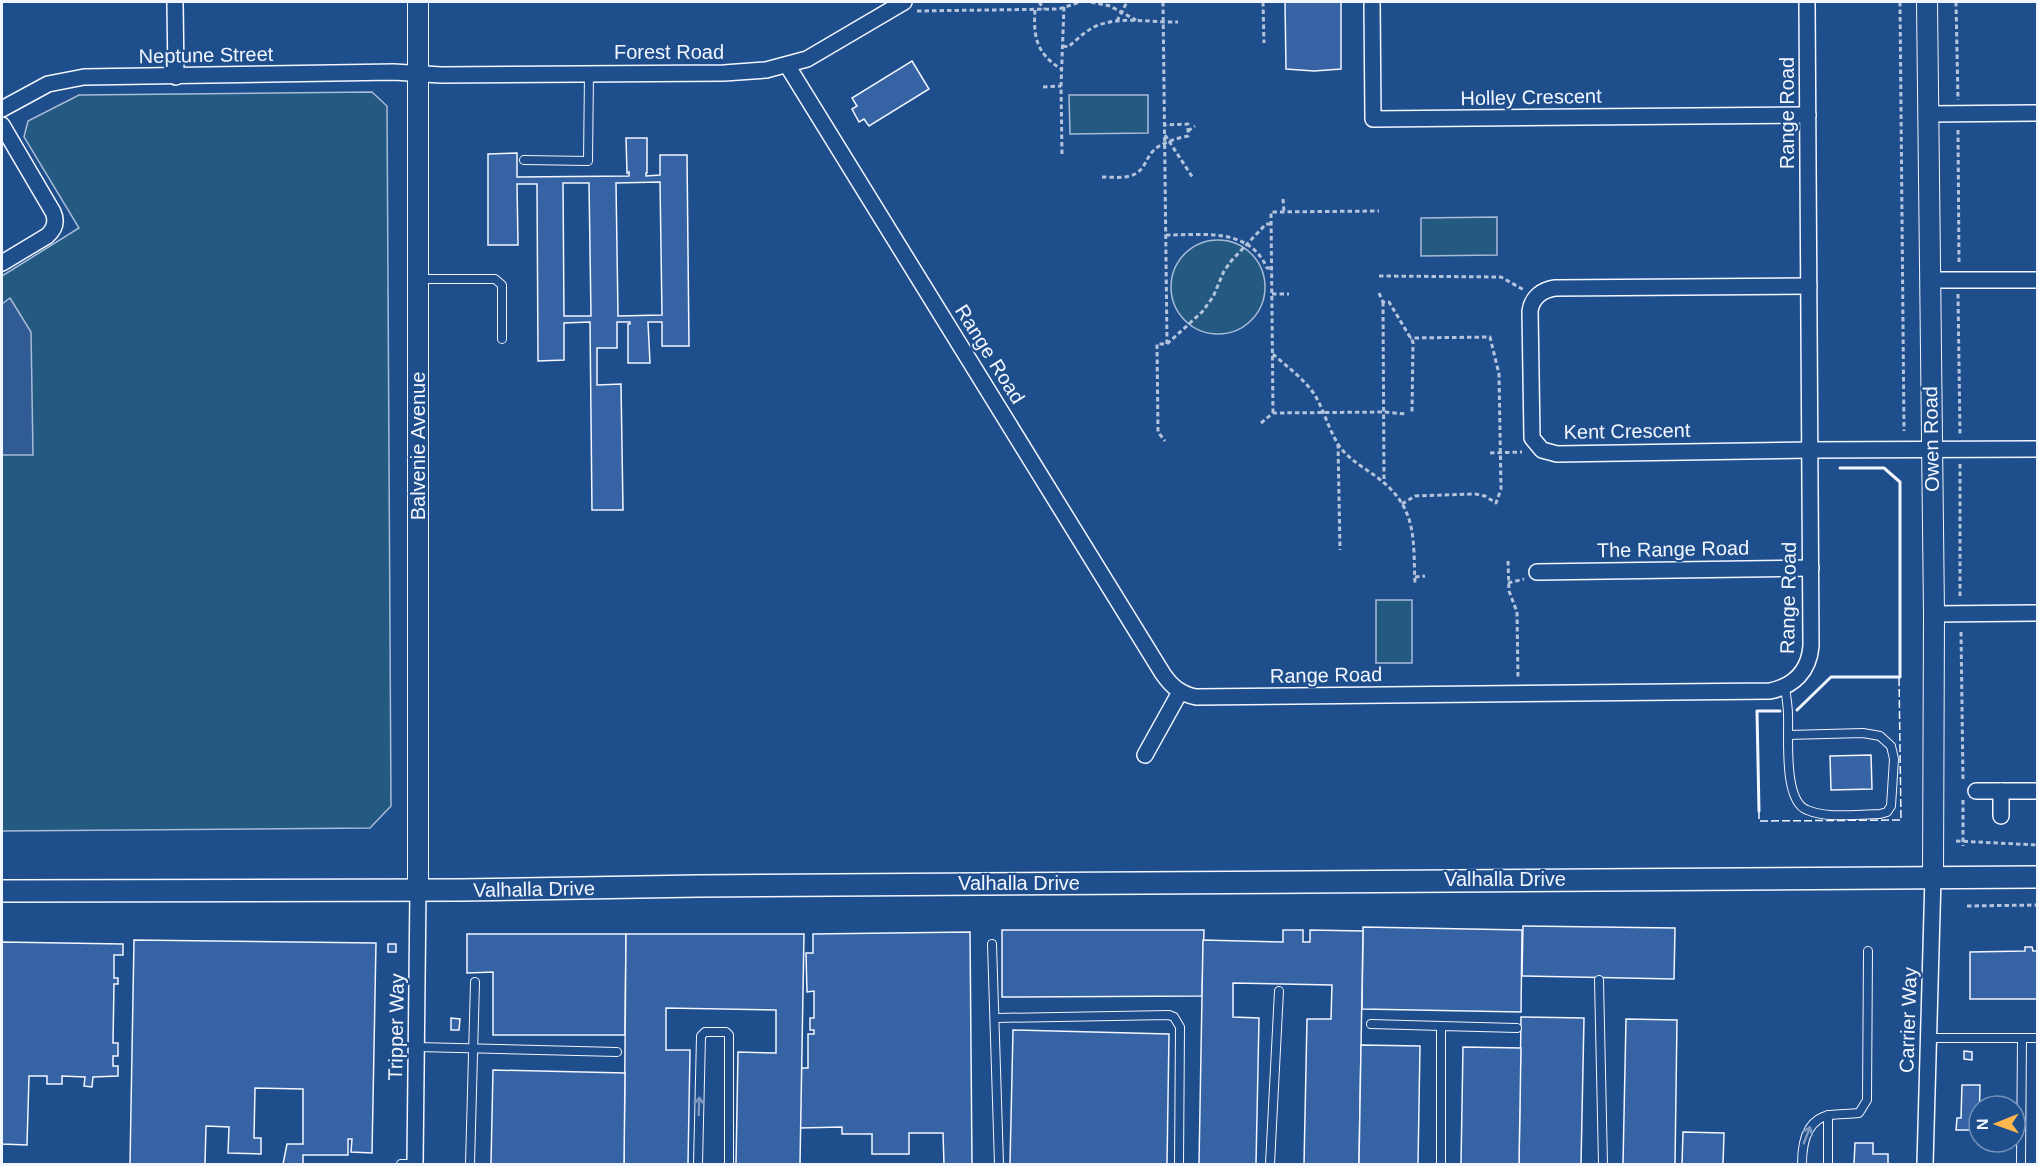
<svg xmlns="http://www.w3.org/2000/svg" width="2039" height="1166" font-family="Arial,sans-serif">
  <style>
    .green { fill: #245a82; stroke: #a8bbd7; stroke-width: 1.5 }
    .parking { fill: #305b95; stroke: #a8bbd7; stroke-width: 1.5 }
    .building { fill: #3563a3; stroke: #f2f6ff; stroke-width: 1.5; fill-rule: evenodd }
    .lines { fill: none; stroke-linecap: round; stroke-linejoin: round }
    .service-casing { stroke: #f2f6ff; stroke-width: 10 }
    .minor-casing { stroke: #f2f6ff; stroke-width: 18 }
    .tertiary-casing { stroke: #f2f6ff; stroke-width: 22 }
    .secondary-casing { stroke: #f2f6ff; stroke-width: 24 }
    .path { stroke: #b3c4dc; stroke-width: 3; stroke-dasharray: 4.5 3; stroke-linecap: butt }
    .service { stroke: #1f4e8c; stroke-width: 8 }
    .minor { stroke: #1f4e8c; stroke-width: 15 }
    .tertiary { stroke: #1f4e8c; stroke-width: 20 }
    .secondary { stroke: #1f4e8c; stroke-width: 21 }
    .fence { stroke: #f2f6ff; stroke-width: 1.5; stroke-dasharray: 8 3; stroke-linecap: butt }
    .wall { stroke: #f2f6ff; stroke-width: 3 }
    .oneway { stroke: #7e9ac0 }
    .labels { text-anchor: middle; stroke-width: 4.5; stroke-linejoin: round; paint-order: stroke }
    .street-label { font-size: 20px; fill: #f2f6ff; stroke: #1f4e8c }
  </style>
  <rect width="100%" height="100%" fill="#1f4e8c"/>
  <g class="green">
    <path d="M372,92L387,106L391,806L370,828L2,831V276L79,228L24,137L28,121L79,95Z"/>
    <path d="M1069,95H1148V133L1070,134Z"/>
    <path d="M1497,217V255L1421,256V218Z"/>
    <circle cx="1218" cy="287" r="47"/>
    <rect x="1376" y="600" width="36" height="63"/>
  </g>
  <path class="parking" d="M10,298L31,332L33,455H2V304Z"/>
  <g class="building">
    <path d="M1285,2H1341V69L1314,71L1286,69Z"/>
    <path d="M912,61L929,89L869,126L864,119L859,122L852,109L857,106L852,98Z"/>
    <path d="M626,138H647V173H646V176L660,175V155H687L689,346H662V322H648L650,363H628V324H630V322H617V348H597V385L621,384L623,510H592L590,322L564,323V360L538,361L537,184H517L518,245H488V154L517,153V177L629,176V172L627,173ZM660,182L662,315L618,316L616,183ZM563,183H589L591,316H564Z"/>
    <path d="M1871,755L1872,789L1831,790L1830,756Z"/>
    <path d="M1523,926L1675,928L1674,979L1522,976Z"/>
    <path d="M1363,927L1522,930L1521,1012L1362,1009Z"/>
    <path d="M1002,930H1204L1202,996L1002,997Z"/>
    <path d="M1283,930H1303V942H1310V930L1363,931L1359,1164H1304L1307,1019H1331L1332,985L1233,983V1017L1259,1018L1256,1164H1199L1203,940L1283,942Z"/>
    <path d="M970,932L972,1164H944L943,1133H909V1154H872V1134H842V1127L800,1128L801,1068H808V1034H814V1030H810V1018H814V991L807,992L806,953H813V934Z"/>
    <path d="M467,934H626L625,1035H493V972L467,973Z"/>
    <path d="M626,934H804L800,1164H736L738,1052L776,1053V1010L666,1008V1050H690L688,1164H624Z"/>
    <path d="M134,940L376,943L372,1153L351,1152L352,1139H348V1155H303V1164H283L287,1144H303V1089L255,1088L254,1138H261V1154L228,1153L229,1127L206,1126L205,1164H130Z"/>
    <path d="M2,942L123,944V955H114V978H118V984H114L113,1043H118V1056H113V1066H118V1076L93,1077L92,1087L84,1086L85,1077L62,1076V1084H47V1076H29L27,1145L2,1144Z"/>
    <rect x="388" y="944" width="8" height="8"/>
    <path d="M2025,947H2032L2033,951H2038V999H1970V952L2025,951Z"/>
    <path d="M1521,1017L1584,1018L1581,1164H1519Z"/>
    <path d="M451,1018L460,1019L459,1030H451Z"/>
    <path d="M1626,1019L1677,1020L1675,1164H1623Z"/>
    <path d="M1013,1030L1169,1034L1167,1164H1010Z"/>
    <path d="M1361,1045L1420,1046L1418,1164H1359Z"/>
    <path d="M1463,1047L1521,1048L1519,1164H1461Z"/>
    <path d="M1964,1051L1972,1052V1060L1964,1059Z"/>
    <path d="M493,1070L625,1073L624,1164H491Z"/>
    <path d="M1962,1085H1980L1979,1130H1956L1957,1118H1961Z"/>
    <path d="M1683,1132L1724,1133L1723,1164H1682Z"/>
    <path d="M1855,1143H1873V1154H1888V1164H1854Z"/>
  </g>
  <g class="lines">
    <defs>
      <g id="service">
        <path d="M524,160L588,161L589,73"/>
        <path d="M419,279H495L502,285V339"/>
        <path d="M1785,687C1786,696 1788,705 1788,715C1789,737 1783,801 1807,810C1828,819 1858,814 1880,814L1887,812L1891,806L1894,759L1891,746L1880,736L1863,733L1788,735"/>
        <path d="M992,944L999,1164"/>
        <path d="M1599,980L1603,1164"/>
        <path d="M996,1018L1169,1015L1174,1017L1180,1027L1179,1164"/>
        <path d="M1371,1024L1441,1026"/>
        <path d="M1929,1038H2038"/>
        <path d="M417,1047L617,1052"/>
        <path d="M1828,1115V1164"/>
        <path d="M401,1164H415"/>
        <path d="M470,1164L475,982"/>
        <path d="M698,1164L701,1036L705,1032H726L729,1035V1164"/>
        <path d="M1270,1164L1279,991"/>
        <path d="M1441,1164V1026L1517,1028"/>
        <path d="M1802,1164C1802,1145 1806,1119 1830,1115C1839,1114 1849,1114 1859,1113L1867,1100L1868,951"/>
        <path d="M2021,1164L2022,1038"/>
      </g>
      <g id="minor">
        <path d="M175,2L176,77"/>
        <path d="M1372,2L1373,119L1808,115"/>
        <path d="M787,65L1163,674C1172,687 1181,694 1196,697L1770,691C1794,686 1809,671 1811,646L1807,2"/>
        <path d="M2,109L48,84L84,77L394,72L441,75L724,73L766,70L807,59L904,2"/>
        <path d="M1928,114L2038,113"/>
        <path d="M2,125L53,212C57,221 55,229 47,236L2,263"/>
        <path d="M1930,280H2038"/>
        <path d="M1809,286L1555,288C1542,290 1532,297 1530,311L1532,438L1542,450L1557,454L1810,450L2038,449"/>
        <path d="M1537,572L1811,568"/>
        <path d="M1934,614L2038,613"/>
        <path d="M1145,755L1180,692"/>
        <path d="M1976,791H2038"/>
        <path d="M2001,791V816"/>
        <path d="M415,1164L418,890"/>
        <path d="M1925,1164L1933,877"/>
      </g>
      <g id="tertiary">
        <path d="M418,2V890"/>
        <path d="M1927,2L1934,614L1933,877"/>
      </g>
      <path id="secondary" d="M2,891L461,890L698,886L2038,877"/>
    </defs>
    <use href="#service" class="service-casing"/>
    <use href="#minor" class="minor-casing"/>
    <use href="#tertiary" class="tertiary-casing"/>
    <use href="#secondary" class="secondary-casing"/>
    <g class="path">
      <path d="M1039,2L1044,9"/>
      <path d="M1091,2L1110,6L1136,20"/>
      <path d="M1163,2L1167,344H1157L1158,432L1165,441"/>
      <path d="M1263,2L1264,43"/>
      <path d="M1900,2L1904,431"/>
      <path d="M1956,2L1958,100"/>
      <path d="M1035,10C1033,37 1037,54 1061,69"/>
      <path d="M917,11L1059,9L1080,2"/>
      <path d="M1117,21L1127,2"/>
      <path d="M1063,46L1068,47C1078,39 1087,29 1099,25C1123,16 1153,23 1178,22"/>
      <path d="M1043,87L1061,86"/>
      <path d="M1958,130L1959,264"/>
      <path d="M1188,131L1195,126"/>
      <path d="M1165,135L1193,178"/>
      <path d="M1062,154L1061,86L1064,6"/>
      <path d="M1102,177C1112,177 1126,179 1135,174C1145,169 1146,158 1153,151C1160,143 1178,138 1188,136V124L1164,125"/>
      <path d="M1283,199L1284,212"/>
      <path d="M1166,235C1203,235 1249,227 1267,268H1271"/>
      <path d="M1379,276L1501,277L1524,290"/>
      <path d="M1379,293L1383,302H1389L1413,342L1412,414"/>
      <path d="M1272,294H1289"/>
      <path d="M1958,294L1960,434"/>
      <path d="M1383,302L1384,482"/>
      <path d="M1167,344L1202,312L1213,297L1224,271L1232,260L1266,224H1271"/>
      <path d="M1273,354C1287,367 1306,380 1316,397C1325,413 1329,431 1340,447C1351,462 1369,470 1383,482C1418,511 1413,543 1415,584"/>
      <path d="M1273,413L1271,212L1379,211"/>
      <path d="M1261,423L1273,413L1384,412L1406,414"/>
      <path d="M1338,444L1340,550"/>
      <path d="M1490,453L1522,452"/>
      <path d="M1960,464V599"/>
      <path d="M1402,504L1415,496L1475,494L1485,496L1496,503L1501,489L1499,374L1490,337L1410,338"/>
      <path d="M1508,561L1509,591L1517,612L1518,679"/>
      <path d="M1415,577L1425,576"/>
      <path d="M1508,583L1524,579"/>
      <path d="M1961,632L1963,781"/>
      <path d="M1963,800V846"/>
      <path d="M1956,841L2038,845"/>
      <path d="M1967,906L2038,905"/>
    </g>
    <use href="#service" class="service"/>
    <use href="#minor" class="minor"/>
    <use href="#tertiary" class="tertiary"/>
    <use href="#secondary" class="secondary"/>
    <path class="fence" d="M1759,811V821L1901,820L1899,677"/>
    <g class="wall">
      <path d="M1797,710L1831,677H1900V482L1884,468H1840"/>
      <path d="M1759,811L1757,711H1780"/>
    </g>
  </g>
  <defs><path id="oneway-shaft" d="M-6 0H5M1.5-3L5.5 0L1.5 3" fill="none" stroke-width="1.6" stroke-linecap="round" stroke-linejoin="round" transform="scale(1.5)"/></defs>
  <g class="oneway">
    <use href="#oneway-shaft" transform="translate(699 1106) rotate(-88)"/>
    <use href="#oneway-shaft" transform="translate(1807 1135) rotate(-69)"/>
  </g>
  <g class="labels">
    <g class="street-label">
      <text x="669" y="59">Forest Road</text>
      <text transform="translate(206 55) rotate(-1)" y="7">Neptune Street</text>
      <text transform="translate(1531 97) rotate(-1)" y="7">Holley Crescent</text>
      <text transform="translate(1787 113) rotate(-90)" y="7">Range Road</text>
      <text transform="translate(990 354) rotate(58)" y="7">Range Road</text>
      <text transform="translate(1627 431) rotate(-1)" y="7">Kent Crescent</text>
      <text transform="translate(1931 439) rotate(-91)" y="7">Owen Road</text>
      <text transform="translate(418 446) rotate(-90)" y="7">Balvenie Avenue</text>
      <text transform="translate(1673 549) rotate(-1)" y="7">The Range Road</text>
      <text transform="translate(1788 598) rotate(-89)" y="7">Range Road</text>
      <text transform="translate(1326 675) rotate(-1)" y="7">Range Road</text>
      <text x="1505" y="886">Valhalla Drive</text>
      <text x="1019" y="890">Valhalla Drive</text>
      <text transform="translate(534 889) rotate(-1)" y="7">Valhalla Drive</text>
      <text transform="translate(1908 1020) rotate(-88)" y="7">Carrier Way</text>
      <text transform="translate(396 1027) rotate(-89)" y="7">Tripper Way</text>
    </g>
  </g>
  <rect width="2039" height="1166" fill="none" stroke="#f2f6ff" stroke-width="6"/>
  <g transform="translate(1997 1124) rotate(269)"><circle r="28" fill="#1f4e8c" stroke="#7391ba" stroke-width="1.5"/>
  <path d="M0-4.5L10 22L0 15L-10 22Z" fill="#ffb74d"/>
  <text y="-9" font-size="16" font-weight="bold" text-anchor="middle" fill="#f2f6ff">N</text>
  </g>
</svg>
